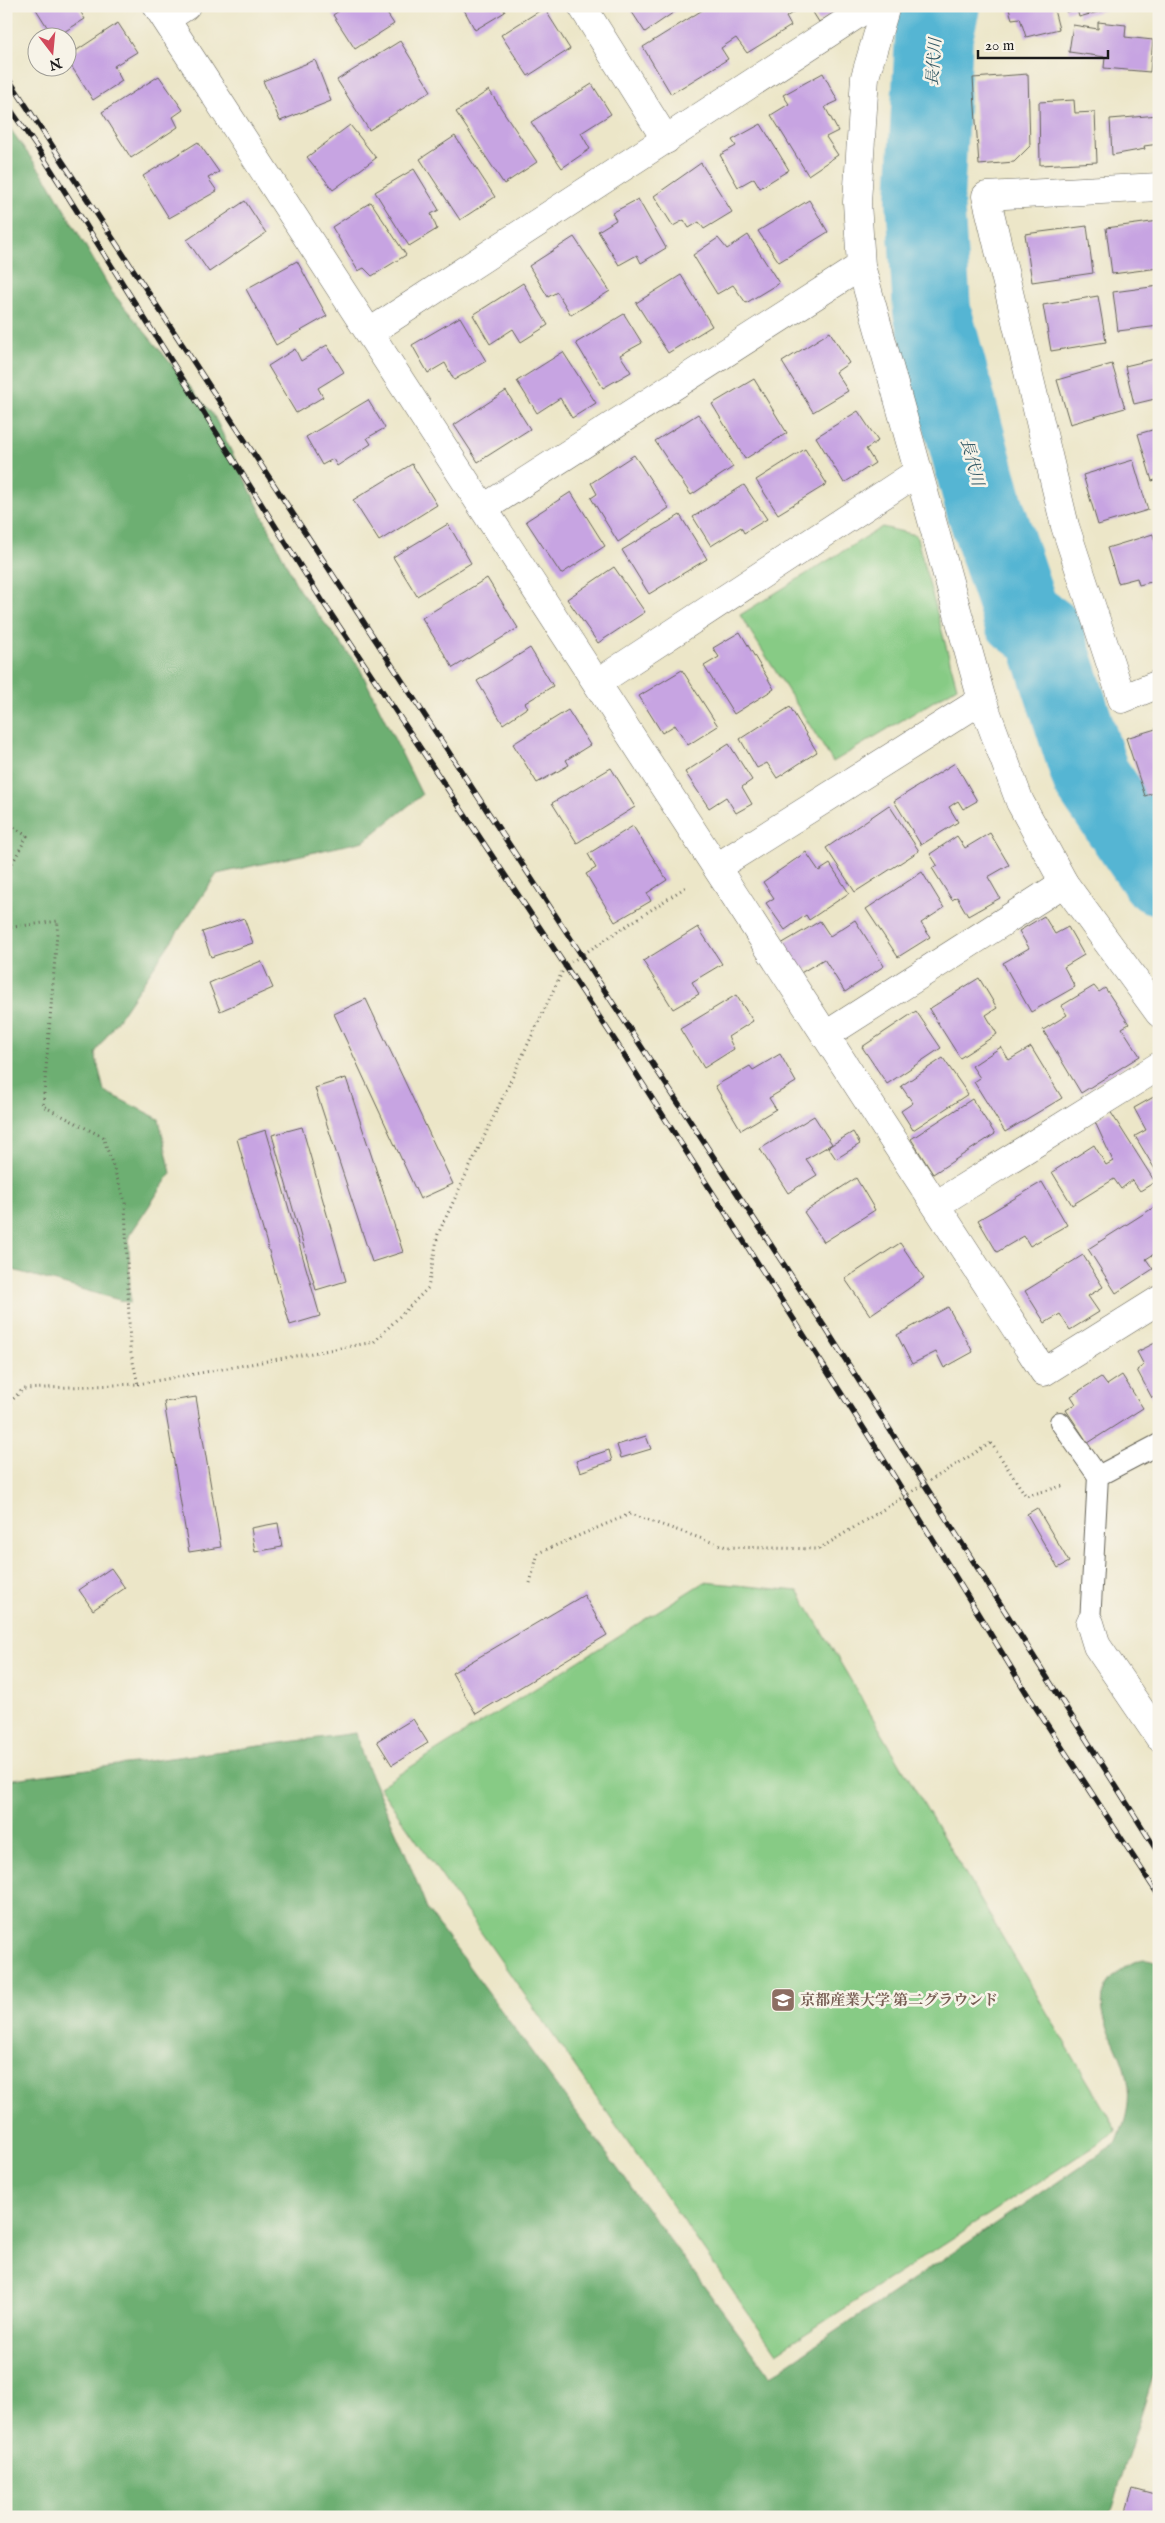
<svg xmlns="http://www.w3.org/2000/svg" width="1165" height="2523" font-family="'IM FELL English','Noto Serif JP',serif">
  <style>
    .green { fill: #87cb85; stroke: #527450 }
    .forest { fill: #6daf72; stroke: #446647 }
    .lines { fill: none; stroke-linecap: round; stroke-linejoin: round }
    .river { stroke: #55b5d3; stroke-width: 78 }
    .building { fill: #c7a4e2 }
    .service-casing { stroke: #656358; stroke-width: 22 }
    .minor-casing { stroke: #656358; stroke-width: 29 }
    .path { stroke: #656358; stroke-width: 3; stroke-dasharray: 1 4; stroke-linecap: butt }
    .service { stroke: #fff; stroke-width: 20 }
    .minor { stroke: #fff; stroke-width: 28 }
    .rail-casing { stroke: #1c1c1c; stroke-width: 5.5 }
    .rail { stroke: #f7f3e8; stroke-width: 4; stroke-dasharray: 11; stroke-linecap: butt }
    .path-bridge { stroke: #656358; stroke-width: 3; stroke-dasharray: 1 4; stroke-linecap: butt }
    .labels { text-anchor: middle; stroke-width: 5; stroke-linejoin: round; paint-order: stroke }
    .education-label { font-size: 15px; font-weight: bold; fill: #785e54; stroke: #f7f3e8; text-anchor: start }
    .water-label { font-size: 16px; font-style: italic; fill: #335965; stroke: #f7f3e8 }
  </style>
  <rect width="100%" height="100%" fill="#f7f3e8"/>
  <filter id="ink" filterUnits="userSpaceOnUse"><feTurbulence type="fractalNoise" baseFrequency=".02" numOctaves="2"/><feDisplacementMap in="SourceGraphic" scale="10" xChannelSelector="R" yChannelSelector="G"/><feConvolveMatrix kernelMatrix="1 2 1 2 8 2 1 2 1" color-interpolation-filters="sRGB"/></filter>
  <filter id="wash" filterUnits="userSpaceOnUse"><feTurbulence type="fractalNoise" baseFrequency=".0096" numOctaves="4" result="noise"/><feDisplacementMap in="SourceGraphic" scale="20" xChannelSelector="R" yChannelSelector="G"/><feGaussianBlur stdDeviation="1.12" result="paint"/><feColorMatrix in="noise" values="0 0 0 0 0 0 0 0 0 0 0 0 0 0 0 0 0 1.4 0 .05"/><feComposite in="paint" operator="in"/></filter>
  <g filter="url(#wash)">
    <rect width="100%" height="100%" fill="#ece6c8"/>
    <g class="green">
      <path d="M882,527L916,535L957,687L833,762L740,615Z"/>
      <path d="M704,1582L798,1591L1117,2131L776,2353L379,1787Z"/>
    </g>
    <g class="forest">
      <path d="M6,123L49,183L112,292L214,416L299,590L359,667L422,795L364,841L217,874L95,1053L104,1091L159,1119L171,1173L129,1236L130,1303L6,1268Z"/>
      <path d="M356,1733L362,1755L405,1852L428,1911L770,2376L1117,2142C1126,2118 1132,2101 1126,2075C1117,2034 1077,1999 1127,1966C1138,1959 1147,1956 1159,1963V2358L1109,2517H6V1780Z"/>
    </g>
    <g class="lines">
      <path class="river" d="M941,6L934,36L925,199L932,311L985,508L1021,616L1045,634L1091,777L1159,876"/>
    </g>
    <g id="blocks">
      <g class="building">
        <path d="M34,6H77L85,19L54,38Z"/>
        <path d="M346,6H382L394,24L355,49L333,15Z"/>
        <path d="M462,6H502L505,12L475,30Z"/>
        <path d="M628,6H683L645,32Z"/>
        <path d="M709,6H792L795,11L786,17L791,26L747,53L736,38L721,48L728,59L671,94L643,47Z"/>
        <path d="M809,6H844L819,22Z"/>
        <path d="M1008,6H1053L1059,29L1026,37L1020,18L1012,19Z"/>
        <path d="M1065,6H1116L1117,7L1079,17L1077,9L1066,12Z"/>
        <path d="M544,8L570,49L528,76L501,35Z"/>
        <path d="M1098,22L1126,25L1125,37L1153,40L1150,72L1104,68L1105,57L1069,52L1073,25L1098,29Z"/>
        <path d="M118,23L137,52L114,66L122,81L93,100L68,61V56Z"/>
        <path d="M400,41L431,91L369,130L337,80Z"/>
        <path d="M315,60L331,101L280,121L263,81Z"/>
        <path d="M823,73L838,101L825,107L838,131L826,137L838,155L808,175L771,115L789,104L783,95Z"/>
        <path d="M1028,74L1030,146L1014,162L979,165L973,78Z"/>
        <path d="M159,76L183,110L173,117L178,127L131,158L102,112Z"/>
        <path d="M592,84L611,114L581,133L590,149L562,168L531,122Z"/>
        <path d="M489,90L537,162L504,184L456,112Z"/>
        <path d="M1074,100L1075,113L1095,112L1097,162L1040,165L1039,102Z"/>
        <path d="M1159,115V144L1144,146L1145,149L1112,155L1110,119Z"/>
        <path d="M761,124L789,170L760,188L754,178L738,187L720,155L736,146L732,140Z"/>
        <path d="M350,125L376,158L333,190L307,157Z"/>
        <path d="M455,136L495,197L460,220L420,159Z"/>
        <path d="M198,142L219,172L208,178L217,191L169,218L143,176Z"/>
        <path d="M701,163L732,212L704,229L699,222L689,228L684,220L673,226L654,196Z"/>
        <path d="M414,169L439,210L431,214L437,229L409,246L375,192Z"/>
        <path d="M638,199L666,248L641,263L637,255L619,265L598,231L616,220L612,213Z"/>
        <path d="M809,200L828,232L779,262L758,231Z"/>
        <path d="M245,201L266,233L209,272L187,240Z"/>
        <path d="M371,202L406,255L372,276L364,268L358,271L332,227Z"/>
        <path d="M1159,221V268L1112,274L1106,228Z"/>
        <path d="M1087,226L1093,273L1032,282L1025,234Z"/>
        <path d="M748,235L779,283L746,303L733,285L717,294L693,255L718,238L727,249Z"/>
        <path d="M574,237L610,291L571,315L557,292L548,297L529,266Z"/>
        <path d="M297,261L327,316L276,345L246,289Z"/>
        <path d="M681,275L712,326L668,353L636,303Z"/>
        <path d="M523,283L548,325L521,342L513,329L490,344L473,315Z"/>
        <path d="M1159,286V326L1118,331L1113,292Z"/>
        <path d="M1098,296L1106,342L1051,351L1043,305Z"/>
        <path d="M624,314L642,343L620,355L631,372L603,388L576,343Z"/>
        <path d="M460,317L486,361L454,380L445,363L428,373L412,345Z"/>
        <path d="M830,332L849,363L836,372L848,391L813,412L782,362Z"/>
        <path d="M327,345L344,372L318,388L323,397L296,413L268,366L295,349L301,361Z"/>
        <path d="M563,352L596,403L572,418L560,398L537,413L517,381Z"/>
        <path d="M1159,358V398L1134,404L1125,366Z"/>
        <path d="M1112,364L1125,408L1070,424L1057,380Z"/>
        <path d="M754,379L787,433L745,459L712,404Z"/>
        <path d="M506,391L530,429L478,462L454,425Z"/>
        <path d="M368,400L385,428L367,438L371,444L337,466L333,459L322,465L306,437Z"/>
        <path d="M858,411L878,441L866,449L875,463L844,483L816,437Z"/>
        <path d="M698,414L733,467L691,495L655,441Z"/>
        <path d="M1159,428V479L1152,481L1138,434Z"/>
        <path d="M805,449L827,484L778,514L756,480Z"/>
        <path d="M634,455L669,508L618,542L591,498L597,494L591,483Z"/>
        <path d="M1133,460L1148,510L1098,525L1083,475Z"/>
        <path d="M412,464L437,505L379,541L353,500Z"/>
        <path d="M744,485L767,519L744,533L741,527L711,546L693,517Z"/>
        <path d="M571,492L605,546L561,574L526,521Z"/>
        <path d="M680,515L707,559L649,594L622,550Z"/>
        <path d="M448,524L471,563L417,596L393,557Z"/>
        <path d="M1153,534L1159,557V580L1139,585L1137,578L1118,583L1107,548Z"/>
        <path d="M614,567L645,612L598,643L567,599Z"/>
        <path d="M487,578L518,628L453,668L422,618Z"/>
        <path d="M740,632L774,689L734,714L704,666L719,657L713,648Z"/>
        <path d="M530,648L553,686L525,703L528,707L503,724L477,681Z"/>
        <path d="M682,670L718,726L688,745L675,725L662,733L639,696Z"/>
        <path d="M790,707L817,752L777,778L767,763L757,768L740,739Z"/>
        <path d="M568,710L590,745L566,760L569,765L537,783L513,744Z"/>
        <path d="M1159,728V791L1145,796L1126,738Z"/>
        <path d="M729,744L752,780L742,787L752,804L736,813L726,797L709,808L685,772Z"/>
        <path d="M955,763L977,801L963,809L958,801L949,807L958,822L921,845L894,801Z"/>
        <path d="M611,768L635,807L577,843L552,803Z"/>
        <path d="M889,805L919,851L855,892L826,848Z"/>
        <path d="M633,826L667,880L647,893L651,901L615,922L586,874L596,868L588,854Z"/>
        <path d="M990,833L1009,865L988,877L1000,898L968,916L957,897L952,900L932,868L937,865L930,854L957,836L965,848Z"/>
        <path d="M806,852L819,871L830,864L849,893L809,920L806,915L785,930L766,903L774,898L763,882Z"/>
        <path d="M922,872L944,908L921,923L930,937L898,957L866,909Z"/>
        <path d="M1044,916L1055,934L1068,927L1084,955L1064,967L1075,987L1031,1012L1003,963L1029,948L1019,931Z"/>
        <path d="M244,918L253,943L211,957L202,932Z"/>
        <path d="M855,920L884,966L845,992L824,959L799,974L781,944L820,921L830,936Z"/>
        <path d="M698,927L722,964L692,982L699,994L673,1009L643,961Z"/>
        <path d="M261,961L273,988L220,1011L209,983Z"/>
        <path d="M979,978L997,1008L986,1015L997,1034L960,1058L929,1009Z"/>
        <path d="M1094,986L1099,992L1105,988L1129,1024L1122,1028L1140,1056L1081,1093L1043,1030L1067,1015L1061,1006Z"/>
        <path d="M736,995L753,1021L728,1037L734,1049L704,1068L680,1029Z"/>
        <path d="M366,999L453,1184L420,1199L334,1014Z"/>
        <path d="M916,1011L941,1048L887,1084L862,1047Z"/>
        <path d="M1001,1047L1009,1060L1031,1047L1062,1098L1005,1132L974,1082L980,1078L972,1066Z"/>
        <path d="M780,1054L796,1082L769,1098L776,1109L741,1130L715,1086L750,1066L753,1070Z"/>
        <path d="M943,1058L968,1094L913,1130L901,1111L913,1103L901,1086Z"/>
        <path d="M346,1078L403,1252L372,1262L315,1088Z"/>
        <path d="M1159,1094V1176L1135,1136L1146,1130L1134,1108Z"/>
        <path d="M972,1099L995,1134L933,1174L911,1139Z"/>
        <path d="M1110,1111L1155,1182L1140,1191L1132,1180L1121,1189L1114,1179L1072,1205L1052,1172L1094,1145L1106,1165L1113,1161L1095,1122Z"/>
        <path d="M814,1116L832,1144L806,1159L817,1175L788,1193L760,1149Z"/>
        <path d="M302,1127L346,1281L316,1290L272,1135Z"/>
        <path d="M266,1130L320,1316L290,1325L237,1139Z"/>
        <path d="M853,1132L860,1144L836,1159L828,1147Z"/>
        <path d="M856,1178L875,1210L824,1242L804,1212Z"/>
        <path d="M1042,1182L1067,1225L1030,1246L1024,1236L997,1252L978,1220Z"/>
        <path d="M1159,1204V1251L1146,1259L1153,1269L1116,1293L1088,1249Z"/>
        <path d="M900,1243L924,1278L870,1315L845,1279Z"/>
        <path d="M1083,1255L1103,1287L1088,1296L1099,1312L1070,1330L1060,1314L1045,1323L1025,1291Z"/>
        <path d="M948,1307L973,1352L944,1368L936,1352L912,1364L897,1335Z"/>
        <path d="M1159,1341V1394L1152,1398L1137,1370L1144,1365L1137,1352Z"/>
        <path d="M1122,1375L1143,1408L1088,1443L1066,1410L1076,1404L1071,1396L1101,1377L1107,1385Z"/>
        <path d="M196,1397L221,1547L189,1552L164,1402Z"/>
        <path d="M646,1436L651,1449L621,1458L617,1445Z"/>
        <path d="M609,1450L612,1461L580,1472L576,1461Z"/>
        <path d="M1037,1508L1069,1562L1058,1568L1027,1514Z"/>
        <path d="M278,1523L282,1547L255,1552L251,1528Z"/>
        <path d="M111,1568L125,1588L93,1610L79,1590Z"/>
        <path d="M584,1595L607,1635L476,1714L452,1673Z"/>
        <path d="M413,1719L428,1743L392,1765L377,1741Z"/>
        <path d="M1133,2489L1159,2496V2517H1124Z"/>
      </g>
    </g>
  </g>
  <g filter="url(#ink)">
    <use href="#blocks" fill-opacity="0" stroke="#656358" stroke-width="1"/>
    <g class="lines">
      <defs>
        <g id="service">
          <path d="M1060,1422L1098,1476"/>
          <path d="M1090,1623L1098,1476L1159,1444"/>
        </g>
        <g id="minor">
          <path d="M157,6L1044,1372L1159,1300"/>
          <path d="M582,6L666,140"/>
          <path d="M886,6L865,77L857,202L861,266L982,700L1020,802L1064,883L1159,1013"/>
          <path d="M166,19L186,6"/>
          <path d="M1159,187L986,196L1065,526L1122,699L1159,684"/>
          <path d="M370,332L870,6"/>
          <path d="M484,508L861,266"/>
          <path d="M597,683L918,472"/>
          <path d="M717,867L982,700"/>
          <path d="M826,1035L1064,883"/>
          <path d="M936,1205L1159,1066"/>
          <path d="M1090,1623L1097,1646L1159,1737"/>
        </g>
      </defs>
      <use href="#service" class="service-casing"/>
      <use href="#minor" class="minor-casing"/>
      <g class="path">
        <path d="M6,822L27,836L6,875"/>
        <path d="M6,928L58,921L43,1106L103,1137L125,1201L130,1349L138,1384L23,1389L6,1406"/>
        <path d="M138,1384L374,1342L428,1288L438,1234L565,966L686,887"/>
        <path d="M991,1443L1026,1496L1063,1486"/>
        <path d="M530,1583L538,1553L630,1514L726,1547L819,1549"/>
      </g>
      <use href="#service" class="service"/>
      <use href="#minor" class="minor"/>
      <defs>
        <g id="rail">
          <path d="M6,75L826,1329L1159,1854"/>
          <path d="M6,103L38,149L323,602L614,1039L884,1460L1029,1697L1159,1896"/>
        </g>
      </defs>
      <use href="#rail" class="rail-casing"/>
      <use href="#rail" class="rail"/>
      <path class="path-bridge" d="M819,1549L991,1443"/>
    </g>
  </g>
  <defs>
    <symbol id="university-square" viewBox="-11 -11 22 22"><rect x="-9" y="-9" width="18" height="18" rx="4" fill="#8d6e63" stroke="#f7f3e8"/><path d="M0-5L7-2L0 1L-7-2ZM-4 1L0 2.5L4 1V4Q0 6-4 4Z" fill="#fff"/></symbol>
  </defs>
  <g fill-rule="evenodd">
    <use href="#university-square" x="769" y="1986" width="28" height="28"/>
  </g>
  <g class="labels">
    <g class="education-label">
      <text x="800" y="2005">京都産業大学 第二グラウンド</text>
    </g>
    <g class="water-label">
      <text transform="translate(933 62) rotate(-86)" y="6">長代川</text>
      <text transform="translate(973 462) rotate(75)" y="6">長代川</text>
    </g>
  </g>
  <rect width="1165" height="2523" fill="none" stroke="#f7f3e8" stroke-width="25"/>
  <g transform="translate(52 52) rotate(164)"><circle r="24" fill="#f7f3e8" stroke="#9f9d96"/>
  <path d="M0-4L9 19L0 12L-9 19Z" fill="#d1495b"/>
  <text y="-8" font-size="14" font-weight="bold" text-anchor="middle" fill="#1c1c1c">N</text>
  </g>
  <path d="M978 50v8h130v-8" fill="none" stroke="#1c1c1c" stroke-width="2.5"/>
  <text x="985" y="50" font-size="15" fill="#1c1c1c" stroke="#f7f3e8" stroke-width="4" paint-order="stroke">20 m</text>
</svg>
